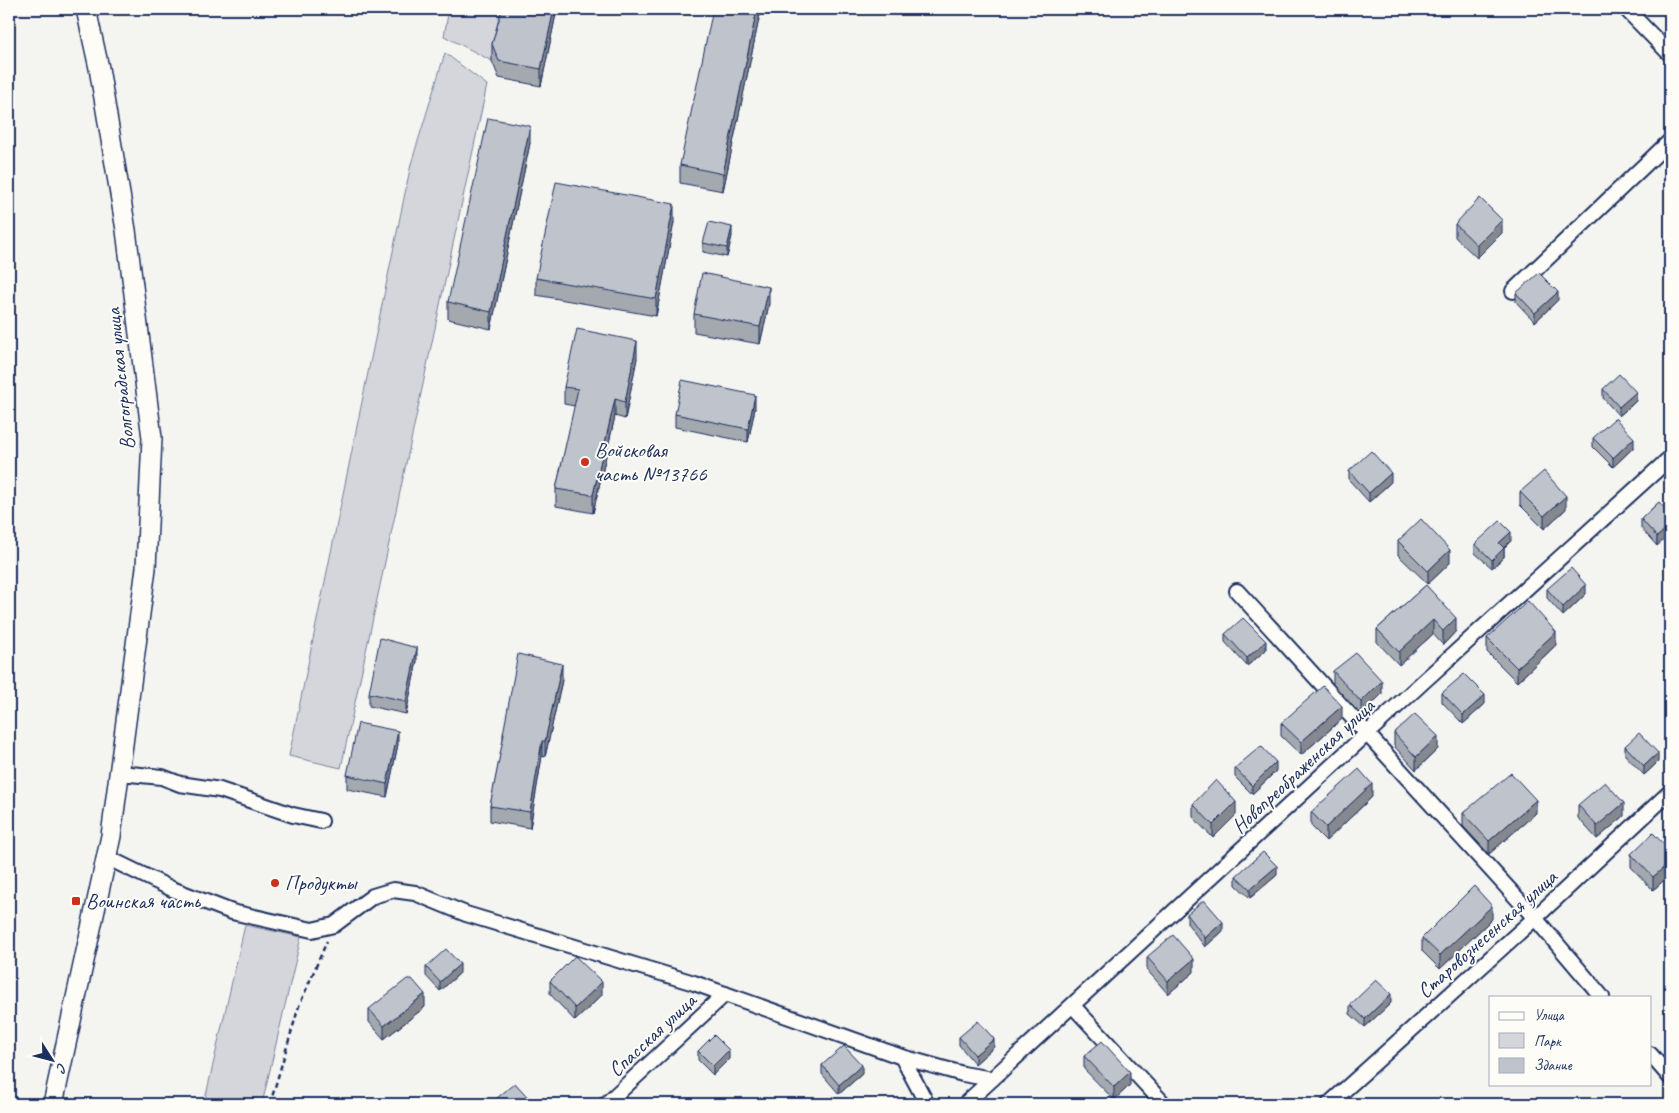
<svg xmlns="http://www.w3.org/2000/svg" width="1679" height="1113" font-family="Caveat,sans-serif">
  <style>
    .green { fill: #d4d6db; stroke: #78829c }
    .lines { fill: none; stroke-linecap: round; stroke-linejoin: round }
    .minor-casing { stroke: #1b2f5e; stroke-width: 18 }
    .secondary-casing { stroke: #1b2f5e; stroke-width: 22 }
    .path { stroke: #1b2f5e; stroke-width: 2.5; stroke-dasharray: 5 4; stroke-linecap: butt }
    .minor { stroke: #fdfcf7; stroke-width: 14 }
    .secondary { stroke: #fdfcf7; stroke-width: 19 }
    .wall { fill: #a4a8af; stroke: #1b2f5e }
    .shaded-wall { fill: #86888f; stroke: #1b2f5e }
    .building { fill: #bfc3cc; stroke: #1b2f5e }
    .poi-dot { fill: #c8321e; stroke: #fdfcf7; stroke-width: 2 }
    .labels { text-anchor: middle; stroke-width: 4; stroke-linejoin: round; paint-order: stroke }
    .street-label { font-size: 21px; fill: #1b2f5e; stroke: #fdfcf7 }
    .poi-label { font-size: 21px; fill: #1b2f5e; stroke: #fdfcf7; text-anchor: start }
  </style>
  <rect width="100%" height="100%" fill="#f4f4f1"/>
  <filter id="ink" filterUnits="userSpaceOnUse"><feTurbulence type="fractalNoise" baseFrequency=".02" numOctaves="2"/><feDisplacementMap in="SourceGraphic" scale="10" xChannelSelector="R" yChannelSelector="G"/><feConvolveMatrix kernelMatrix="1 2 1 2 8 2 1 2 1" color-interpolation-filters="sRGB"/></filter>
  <g filter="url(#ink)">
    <g class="green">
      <path d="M449,9H504L492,61L444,36Z"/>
      <path d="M445,53L487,85L341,768L289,756L411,164Z"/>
      <path d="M245,925L301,937L262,1104H204Z"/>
    </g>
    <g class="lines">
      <defs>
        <g id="minor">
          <path d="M1626,9L1670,54"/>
          <path d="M1513,291L1670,141"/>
          <path d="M1237,591L1535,918L1602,997"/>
          <path d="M119,773L162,777L180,784L220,790L293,815L321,821"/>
          <path d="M106,857L172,889L232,912L312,930L334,925L373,896L393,890L415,893L466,914L694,983L902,1057L963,1074L992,1079"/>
          <path d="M1073,1006L1164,1104"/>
          <path d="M1650,1054L1670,1077"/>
          <path d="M902,1057L927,1104"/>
          <path d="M606,1104L725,994"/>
          <path d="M965,1104L1424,681L1670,458"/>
          <path d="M1329,1104L1535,918L1670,792"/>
        </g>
        <path id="secondary" d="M53,1104L111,836L146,568L152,438L126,230L99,68L86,9"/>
      </defs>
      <use href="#minor" class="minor-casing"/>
      <use href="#secondary" class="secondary-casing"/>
      <path class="path" d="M270,1104L299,1006L327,941"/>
      <use href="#minor" class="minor"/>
      <use href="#secondary" class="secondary"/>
    </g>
    <g class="wall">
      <path d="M502,9H557L541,86L499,78L492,61V44Z"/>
      <path d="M761,9L723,191L680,183V165Z"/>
      <path d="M530,143L491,329L448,319V302Z"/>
      <path d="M674,222L656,316L536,295V278Z"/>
      <path d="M1455,224L1502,233L1477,258L1455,237Z"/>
      <path d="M732,236L727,257L703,252V243Z"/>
      <path d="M1516,293L1558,300L1535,322L1516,302Z"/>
      <path d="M769,304L760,344L694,332V314Z"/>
      <path d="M637,358L625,419L615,416L593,513L556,506V489L575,406L564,404V387Z"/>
      <path d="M1603,389L1636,401L1619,416L1603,398Z"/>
      <path d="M755,408L748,442L675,427V414Z"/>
      <path d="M1593,438L1634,447L1613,467L1593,447Z"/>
      <path d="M1349,471L1391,482L1369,502L1349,480Z"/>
      <path d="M1520,492L1566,509L1544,529L1520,505Z"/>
      <path d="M1659,502L1657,546L1641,528V519Z"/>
      <path d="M1398,541L1450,563L1428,584L1398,555Z"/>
      <path d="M1511,541L1504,548V557L1492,568L1475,553V544Z"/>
      <path d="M1426,585L1456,631L1443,645L1433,634L1399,665L1377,642V629Z"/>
      <path d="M1547,589L1586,594L1563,616L1547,598Z"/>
      <path d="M1225,634L1266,650L1247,666L1225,642Z"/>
      <path d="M1487,638L1556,645L1517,682L1487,652Z"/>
      <path d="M417,661L406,714L369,706V693Z"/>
      <path d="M1333,671L1382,694L1361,715L1333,684Z"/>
      <path d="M562,680L545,757L542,756L530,828L490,821V806L503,743V734Z"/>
      <path d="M1442,693L1485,704L1463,724L1442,702Z"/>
      <path d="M1342,719L1301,755L1281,736V723Z"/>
      <path d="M1394,733L1438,749L1416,770L1394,746Z"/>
      <path d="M398,744L387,797L347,789V775Z"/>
      <path d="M1625,746L1658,762L1644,775L1625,755Z"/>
      <path d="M1235,768L1276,771L1252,794L1235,777Z"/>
      <path d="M1372,797L1326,841L1311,826V812Z"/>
      <path d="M1193,804L1236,815L1213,838L1193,817Z"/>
      <path d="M1578,805L1624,816L1597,839L1578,818Z"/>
      <path d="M1463,813H1536L1489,854L1463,826Z"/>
      <path d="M1670,851V875L1653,890L1631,867V854Z"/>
      <path d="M1277,875L1250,898L1236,885V876Z"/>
      <path d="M1187,914L1223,931L1205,947L1187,923Z"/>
      <path d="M1492,919L1440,969L1422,951V938Z"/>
      <path d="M1147,957L1194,972L1168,994L1147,970Z"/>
      <path d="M426,967L460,973L440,991L426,976Z"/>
      <path d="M550,981L602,995L575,1021L550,994Z"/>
      <path d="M1391,1003L1365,1027L1350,1014V1005Z"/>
      <path d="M425,1007L384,1039L369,1022V1009Z"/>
      <path d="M959,1037L994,1047L975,1064L959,1045Z"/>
      <path d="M698,1051L729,1059L713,1075L698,1060Z"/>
      <path d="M1084,1056L1130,1085L1114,1100L1084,1069Z"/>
      <path d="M822,1065L862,1074L839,1094L822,1074Z"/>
    </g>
    <g class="shaded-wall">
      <path d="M554,9H557L541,86V69Z"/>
      <path d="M757,9H761L723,191V174Z"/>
      <path d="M530,126V143L491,329V312Z"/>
      <path d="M674,204V222L656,316V299Z"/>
      <path d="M1502,220V233L1477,258V245Z"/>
      <path d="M732,227V236L727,257V248Z"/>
      <path d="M769,287V304L760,344V327Z"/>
      <path d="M1558,292V300L1535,322V313Z"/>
      <path d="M637,341V358L625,419V402Z"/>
      <path d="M1636,392V401L1619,416V407Z"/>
      <path d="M755,395V408L748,442V429Z"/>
      <path d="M615,399V416L593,513V495Z"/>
      <path d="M1634,438V447L1613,467V458Z"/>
      <path d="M1391,473V482L1369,502V493Z"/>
      <path d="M1566,496V509L1544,529V516Z"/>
      <path d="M1670,525V534L1657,546V537Z"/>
      <path d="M1511,532V541L1499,552V543Z"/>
      <path d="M1504,548V557L1492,568V560Z"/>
      <path d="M1450,550V563L1428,584V571Z"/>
      <path d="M1586,585V594L1563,616V607Z"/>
      <path d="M1456,618V631L1443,645V631Z"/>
      <path d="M1433,620V634L1399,665V652Z"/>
      <path d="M1556,632V645L1517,682V668Z"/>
      <path d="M1266,641V650L1247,666V658Z"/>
      <path d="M417,648V661L406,714V701Z"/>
      <path d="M562,664V680L545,757V741Z"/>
      <path d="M1382,681V694L1361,715V702Z"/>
      <path d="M1485,695V704L1463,724V715Z"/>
      <path d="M1342,706V719L1301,755V742Z"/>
      <path d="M398,731V744L387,797V784Z"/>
      <path d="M1438,736V749L1416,770V757Z"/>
      <path d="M542,741V756L530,828V812Z"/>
      <path d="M1658,753V762L1644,775V766Z"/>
      <path d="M1276,762V771L1252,794V786Z"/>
      <path d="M1372,784V797L1326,841V827Z"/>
      <path d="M1536,800V813L1489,854V841Z"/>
      <path d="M1236,802V815L1213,838V825Z"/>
      <path d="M1624,803V816L1597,839V826Z"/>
      <path d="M1670,862V875L1653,890V877Z"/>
      <path d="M1277,866V875L1250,898V889Z"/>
      <path d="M1492,906V919L1440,969V955Z"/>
      <path d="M1223,922V931L1205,947V938Z"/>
      <path d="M1194,959V972L1168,994V981Z"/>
      <path d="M460,964V973L440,991V982Z"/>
      <path d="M602,982V995L575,1021V1008Z"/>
      <path d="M425,994V1007L384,1039V1026Z"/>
      <path d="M1391,994V1003L1365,1027V1019Z"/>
      <path d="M994,1039V1047L975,1064V1055Z"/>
      <path d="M729,1050V1059L713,1075V1066Z"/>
      <path d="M862,1065V1074L839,1094V1085Z"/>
      <path d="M1130,1072V1085L1114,1100V1087Z"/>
    </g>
    <g class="building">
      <path d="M502,9H554L541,69L499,61L492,44Z"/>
      <path d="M713,9H757L723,174L680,165Z"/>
      <path d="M488,118L530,126L491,312L448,302Z"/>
      <path d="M556,182L674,204L656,299L536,278Z"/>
      <path d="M1480,198L1502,220L1477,245L1455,224Z"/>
      <path d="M709,222L732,227L727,248L703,243Z"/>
      <path d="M702,273L769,287L760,327L694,314Z"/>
      <path d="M1539,273L1558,292L1535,313L1516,293Z"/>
      <path d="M577,329L637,341L625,402L615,399L593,495L556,489L578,389L564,387Z"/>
      <path d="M1619,374L1636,392L1619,407L1603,389Z"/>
      <path d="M682,380L755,395L748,429L675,414Z"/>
      <path d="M1615,418L1634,438L1613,458L1593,438Z"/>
      <path d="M1371,451L1391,473L1369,493L1349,471Z"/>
      <path d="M1544,471L1566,496L1544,516L1520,492Z"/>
      <path d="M1659,502L1670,514V525L1657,537L1641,519Z"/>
      <path d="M1421,519L1450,550L1428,571L1398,541Z"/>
      <path d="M1500,521L1511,532L1499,543L1504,548L1492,560L1475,544Z"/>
      <path d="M1571,568L1586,585L1563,607L1547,589Z"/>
      <path d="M1426,585L1456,618L1443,631L1433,620L1399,652L1377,629Z"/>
      <path d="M1528,601L1556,632L1517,668L1487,638Z"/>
      <path d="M1243,618L1266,641L1247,658L1225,634Z"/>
      <path d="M380,638L417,648L406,701L369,693Z"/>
      <path d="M1356,653L1382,681L1361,702L1333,671Z"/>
      <path d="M518,654L562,664L545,741H542L530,812L490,806L504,734H503Z"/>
      <path d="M1464,674L1485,695L1463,715L1442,693Z"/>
      <path d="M1323,686L1342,706L1301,742L1281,723Z"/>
      <path d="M1415,714L1438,736L1416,757L1394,733Z"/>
      <path d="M358,723L398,731L387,784L347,775Z"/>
      <path d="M1639,733L1658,753L1644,766L1625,746Z"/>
      <path d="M1261,746L1276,762L1252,786L1235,768Z"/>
      <path d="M1359,769L1372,784L1326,827L1311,812Z"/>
      <path d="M1511,773L1536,800L1489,841L1463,813Z"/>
      <path d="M1216,780L1236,802L1213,825L1193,804Z"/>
      <path d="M1605,782L1624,803L1597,826L1578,805Z"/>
      <path d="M1653,833L1670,851V862L1653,877L1631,854Z"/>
      <path d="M1263,852L1277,866L1250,889L1236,876Z"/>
      <path d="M1474,886L1492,906L1440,955L1422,938Z"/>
      <path d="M1204,900L1223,922L1205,938L1187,914Z"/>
      <path d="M1173,935L1194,959L1168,981L1147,957Z"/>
      <path d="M446,949L460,964L440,982L426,967Z"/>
      <path d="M575,956L602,982L575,1008L550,981Z"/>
      <path d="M407,979H412L425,994L384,1026L369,1009Z"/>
      <path d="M1376,980L1391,994L1365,1019L1350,1005Z"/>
      <path d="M978,1021L994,1039L975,1055L959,1037Z"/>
      <path d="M714,1035L729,1050L713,1066L698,1051Z"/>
      <path d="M1102,1041L1130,1072L1114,1087L1084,1056Z"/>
      <path d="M844,1046L862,1065L839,1085L822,1065Z"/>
      <path d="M515,1083L534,1104H493L491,1103Z"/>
    </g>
  </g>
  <g class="poi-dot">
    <circle cx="585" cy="462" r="5"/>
    <circle cx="275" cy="883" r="5"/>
    <rect x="71" y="896" width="10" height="10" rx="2.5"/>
  </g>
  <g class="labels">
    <g class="street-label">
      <text transform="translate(120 379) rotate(-96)" y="7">Волгоградская улица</text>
      <text transform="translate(1303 766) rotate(-43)" y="7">Новопреображенская улица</text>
      <text transform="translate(1487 934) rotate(-42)" y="7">Старовознесенская улица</text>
      <text transform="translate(652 1035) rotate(-43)" y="7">Спасская улица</text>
    </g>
    <g class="poi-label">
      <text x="595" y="457">Войсковая<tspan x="595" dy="24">часть №13766</tspan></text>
      <text x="285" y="890">Продукты</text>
      <text x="86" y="908">Воинская часть</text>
    </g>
  </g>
  <rect width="1679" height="1113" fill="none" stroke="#fdfcf7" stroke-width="30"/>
  <rect x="15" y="15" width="1649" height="1083" fill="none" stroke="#1b2f5e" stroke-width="2" filter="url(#ink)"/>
  <rect x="1489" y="996" width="162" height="90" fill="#fdfcf7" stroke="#a3aaba"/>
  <rect x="1499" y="1012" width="25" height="8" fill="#fdfcf7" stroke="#a3aaba"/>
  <text x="1534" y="1020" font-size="15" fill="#1b2f5e">Улица</text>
  <rect x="1499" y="1033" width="25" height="15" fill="#d4d6db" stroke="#a3aaba"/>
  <text x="1534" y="1046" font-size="15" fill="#1b2f5e">Парк</text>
  <rect x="1499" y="1058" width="25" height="15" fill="#bfc3cc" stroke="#a3aaba"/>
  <text x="1534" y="1070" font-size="15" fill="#1b2f5e">Здание</text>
  <g transform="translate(52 1060) rotate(126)" stroke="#fdfcf7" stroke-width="4" paint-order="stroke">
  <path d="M0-4L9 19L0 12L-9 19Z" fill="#1b2f5e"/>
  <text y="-8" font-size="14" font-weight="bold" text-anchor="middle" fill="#1b2f5e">С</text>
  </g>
</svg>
